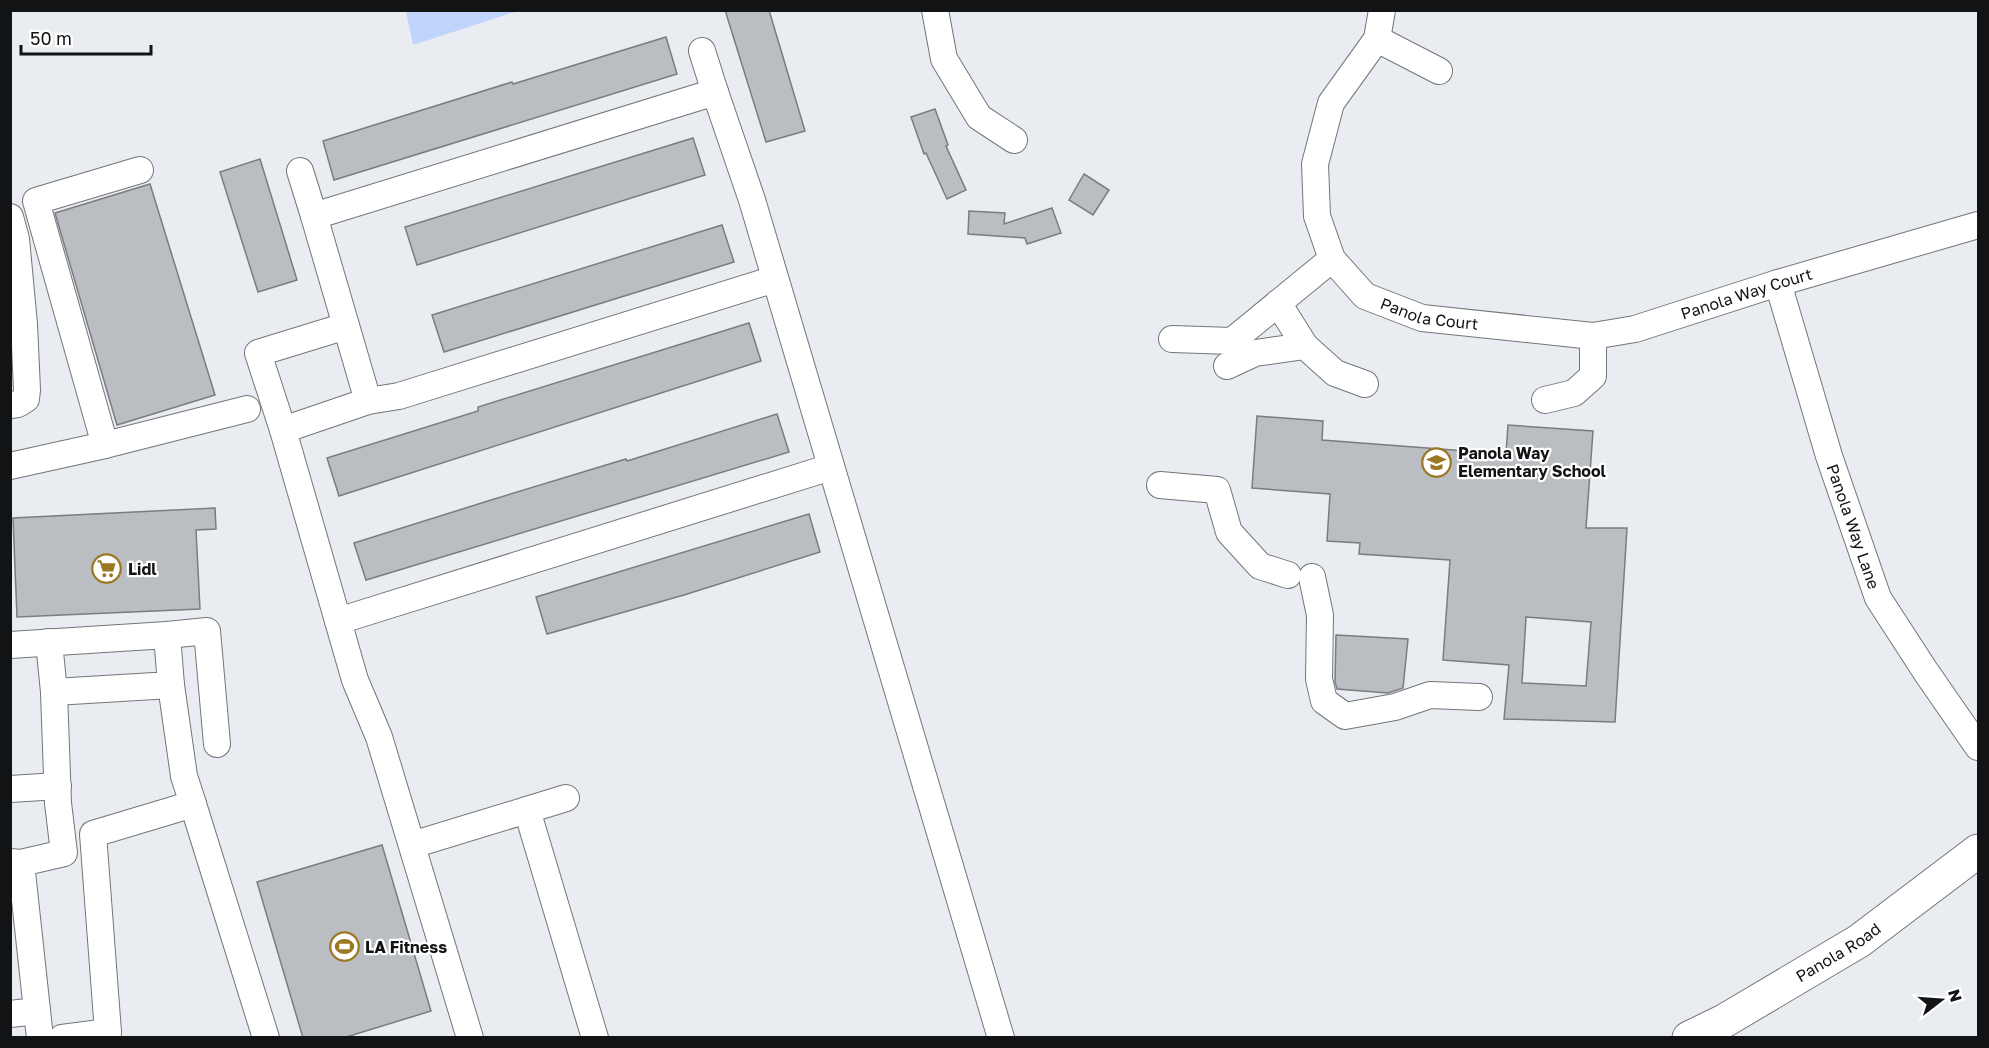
<svg xmlns="http://www.w3.org/2000/svg" width="1989" height="1048" font-family="'Golos Text',sans-serif">
  <style>
    .green { fill: #c1d4fb }
    .building { fill: #babdc1; stroke: #7a7c80; stroke-width: 1.5; fill-rule: evenodd }
    .lines { fill: none; stroke-linecap: round; stroke-linejoin: round }
    .minor-casing { stroke: #737579; stroke-width: 28 }
    .major-casing { stroke: #737579; stroke-width: 35 }
    .minor { stroke: #fff; stroke-width: 26 }
    .major { stroke: #fff; stroke-width: 33 }
    .labels { text-anchor: middle; stroke-width: 4.5; stroke-linejoin: round; paint-order: stroke }
    .street-label { font-size: 16px; fill: #121314; stroke: #fff }
    .poi-label { font-size: 16px; font-weight: bold; fill: #121314; stroke: #fff; text-anchor: start }
  </style>
  <rect width="100%" height="100%" fill="#e9ecf1"/>
  <path class="green" d="M406,11V10L518,11L413,45Z"/>
  <g class="building">
    <path d="M725,10H769L805,131L766,142Z"/>
    <path d="M666,37L677,74L334,180L323,141L512,82L513,84Z"/>
    <path d="M935,109L948,145L946,146L966,190L947,199L926,153L924,154L911,117Z"/>
    <path d="M693,138L705,175L417,265L405,227Z"/>
    <path d="M260,159L297,280L258,292L220,172Z"/>
    <path d="M1084,174L1109,190L1093,215L1069,200Z"/>
    <path d="M150,184L215,395L117,425L55,213Z"/>
    <path d="M1052,208L1061,233L1027,244L1025,238L968,234L969,211L1005,213L1004,224Z"/>
    <path d="M722,225L734,262L444,352L432,315Z"/>
    <path d="M749,323L761,361L339,496L327,458L478,411V407Z"/>
    <path d="M777,414L789,452L366,580L354,543L491,500L626,459L627,461Z"/>
    <path d="M1257,416L1323,421L1322,440L1506,454L1508,425L1593,431L1586,528H1627L1615,722L1504,719L1509,665L1443,660L1450,560L1359,554L1360,543L1327,541L1330,494L1252,488ZM1526,617L1591,622L1586,686L1522,683Z"/>
    <path d="M215,508L216,529L196,530L200,609L17,617L13,518Z"/>
    <path d="M809,514L820,552L684,595L547,634L536,597Z"/>
    <path d="M1336,635L1408,639L1403,688L1388,693L1337,689L1335,682Z"/>
    <path d="M382,845L431,1011L343,1038H303L257,882Z"/>
  </g>
  <g class="lines">
    <defs>
      <g id="minor">
        <path d="M935,10L944,59L979,117L1014,140"/>
        <path id="s1" d="M1382,10L1377,39L1331,103L1315,164L1317,216L1332,259L1365,296L1422,318L1593,336L1635,329L1778,283L1978,225"/>
        <path d="M1377,39L1439,71"/>
        <path d="M702,51L715,92"/>
        <path d="M300,171L314,216"/>
        <path d="M10,217L16,239L24,324L27,390L26,399L18,404L10,405"/>
        <path id="s2" d="M1778,283L1829,456L1878,598L1926,672L1978,747"/>
        <path d="M1278,303L1305,346L1335,373L1365,384"/>
        <path d="M1172,339L1232,341L1332,259"/>
        <path d="M1227,366L1255,353L1305,346"/>
        <path d="M1545,400L1574,393L1593,376V336"/>
        <path d="M368,401L399,396L775,279"/>
        <path d="M283,430L258,353L346,326"/>
        <path d="M105,445L36,201L140,170"/>
        <path d="M10,466L105,445L247,409"/>
        <path d="M1160,485L1217,490L1229,532L1260,566L1288,575"/>
        <path d="M1312,577L1320,615L1319,679L1324,701L1345,716L1395,707L1430,695L1479,697"/>
        <path d="M338,621L831,467"/>
        <path d="M167,635L207,631L217,744"/>
        <path d="M49,642L54,692"/>
        <path d="M10,645L167,635L171,685L54,692L58,803L64,853L21,863"/>
        <path d="M171,685L184,776L193,804"/>
        <path d="M10,789L58,786"/>
        <path d="M527,810L566,798"/>
        <path d="M412,845L527,810L595,1038"/>
        <path d="M10,862L21,863L40,1038"/>
        <path d="M10,1014L37,1011"/>
        <path d="M62,1038L108,1032"/>
        <path d="M106,1038L108,1032L93,834L193,804L266,1038"/>
        <path d="M470,1038L379,737L355,680L283,430L368,401L314,216L715,92L752,200L1001,1038"/>
      </g>
      <g id="major">
        <path id="s3" d="M1689,1038L1724,1021L1859,941L1978,851"/>
      </g>
    </defs>
    <use href="#minor" class="minor-casing"/>
    <use href="#major" class="major-casing"/>
    <use href="#minor" class="minor"/>
    <use href="#major" class="major"/>
  </g>
  <defs>
    <symbol id="school-ring" viewBox="-11 -11 22 22"><circle r="9.5" fill="#fff" stroke="#9c7823" stroke-width="1.5"/><path d="M0-5L7-2L0 1L-7-2ZM-4 1L0 2.5L4 1V4Q0 6-4 4Z" fill="#9c7823"/></symbol>
    <symbol id="supermarket-ring" viewBox="-11 -11 22 22"><circle r="9.5" fill="#fff" stroke="#9c7823" stroke-width="1.5"/><path d="M-6-5.5h2.5l.6 2H6L4.5 2H-2.5L-4.4-4H-6ZM-1.5 3.2a1.3 1.3 0 1 0 .1 0ZM3 3.2a1.3 1.3 0 1 0 .1 0Z" fill="#9c7823"/></symbol>
    <symbol id="stadium-ring" viewBox="-11 -11 22 22"><circle r="9.5" fill="#fff" stroke="#9c7823" stroke-width="1.5"/><path d="M0-5a6.5 5 0 1 0 0 10a6.5 5 0 1 0 0-10ZM-3.5-1.8h7v3.6h-7Z" fill="#9c7823"/></symbol>
  </defs>
  <g fill-rule="evenodd">
    <use href="#school-ring" x="1420" y="446" width="33" height="33"/>
    <use href="#supermarket-ring" x="90" y="552" width="33" height="33"/>
    <use href="#stadium-ring" x="328" y="930" width="33" height="33"/>
  </g>
  <g class="labels">
    <g class="street-label">
      <text dy="6" stroke="none"><textPath href="#s1" startOffset="711">Panola Way Court</textPath></text>
      <text dy="6" stroke="none"><textPath href="#s1" startOffset="386">Panola Court</textPath></text>
      <text dy="6" stroke="none"><textPath href="#s2" startOffset="255">Panola Way Lane</textPath></text>
      <text dy="6" stroke="none"><textPath href="#s3" startOffset="172">Panola Road</textPath></text>
    </g>
    <g class="poi-label">
      <text x="1458" y="459">Panola Way<tspan x="1458" dy="18">Elementary School</tspan></text>
      <text x="128" y="575">Lidl</text>
      <text x="365" y="953">LA Fitness</text>
    </g>
  </g>
  <rect width="1989" height="1048" fill="none" stroke="#121314" stroke-width="24"/>
  <g transform="translate(1941 1000) rotate(73)" stroke="#ffffff" stroke-width="4.5" paint-order="stroke">
  <path d="M0-4.5L10 22L0 15L-10 22Z" fill="#121314"/>
  <text y="-9" font-size="16" font-weight="bold" text-anchor="middle" fill="#121314">N</text>
  </g>
  <path d="M21 45v9h130v-9" fill="none" stroke="#121314" stroke-width="3"/>
  <text x="30" y="45" font-size="18" fill="#121314" stroke="#ffffff" stroke-width="4.5" paint-order="stroke">50 m</text>
</svg>
